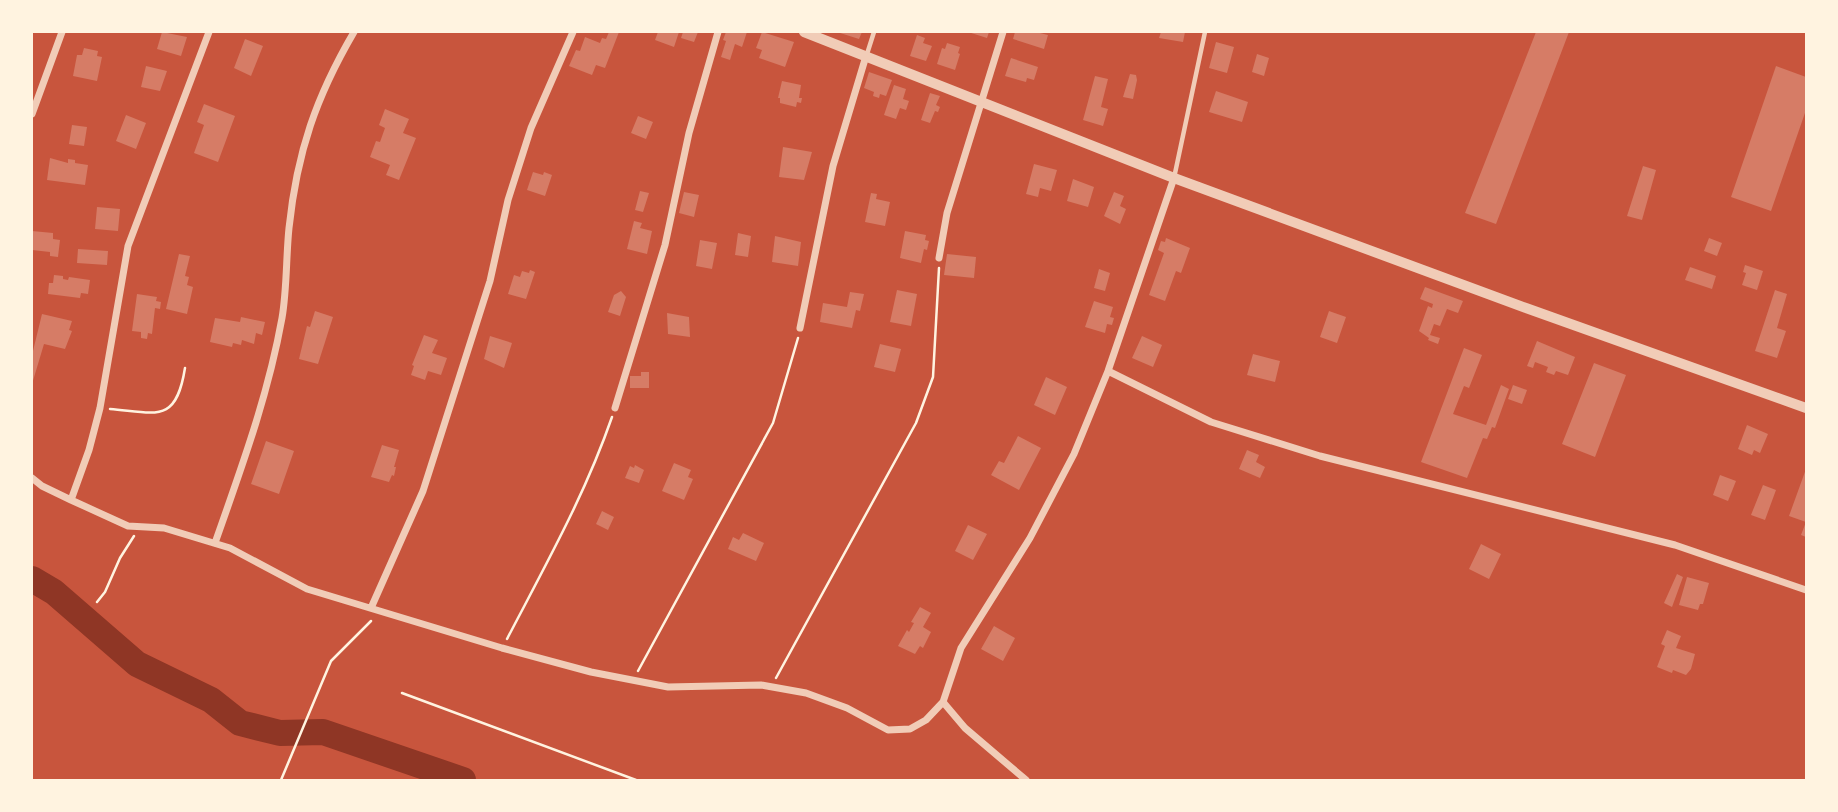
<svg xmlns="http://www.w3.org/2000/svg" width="1838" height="812" font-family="'Fira Sans Condensed',sans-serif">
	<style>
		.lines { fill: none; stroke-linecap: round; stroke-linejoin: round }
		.river { stroke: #8f3625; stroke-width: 26 }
		.building { fill: #d67c66 }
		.path { stroke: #fff3e0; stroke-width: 2.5 }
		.service { stroke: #f1ccb7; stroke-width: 4.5 }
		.minor { stroke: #f1ccb7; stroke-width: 7 }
		.tertiary { stroke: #f1ccb7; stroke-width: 10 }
	</style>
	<rect width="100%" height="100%" fill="#c8553d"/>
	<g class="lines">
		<path class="river" d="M32 579 54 592 137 664 211 700 240 723 280 733 323 732 463 780"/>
	</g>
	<path class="building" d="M162 32 187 37 181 56 157 49Z
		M609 32H619L605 68 596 65 592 75 569 66 576 50 580 51 585 37 600 43 602 38 606 39Z
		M658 32H679L674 47 655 40Z
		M683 32H698L694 42 681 38Z
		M726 32H747L742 47 735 44 730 60 721 57 726 41 723 40Z
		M762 32 794 42 785 67 759 58 762 50 756 48Z
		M837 32H862L859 39Z
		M968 32H989L987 38Z
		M1015 32H1036L1048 35 1044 49 1013 39Z
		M1161 32H1185L1183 42 1159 38Z
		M1536 32H1569L1496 224 1465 213Z
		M917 35 925 38 923 43 932 46 926 61 910 56Z
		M245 39 263 46 251 76 234 68Z
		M1216 42 1234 47 1227 73 1209 68Z
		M947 43 960 47 958 53 960 54 955 70 937 64 942 48 945 49Z
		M84 48 98 51 97 56 102 57 97 81 73 76 77 55H82Z
		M1257 54 1269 58 1264 76 1252 72Z
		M1011 58 1038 67 1034 80 1027 78 1026 82 1005 76Z
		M146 66 167 71 160 91 141 87Z
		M1776 66 1806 77V110L1771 211 1731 197Z
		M869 72 892 80 886 96 880 94 879 98 873 96 874 92 864 88Z
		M1130 74 1136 75 1137 80 1133 99 1123 97Z
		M1095 76 1108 79 1101 107 1108 109 1103 126 1083 120Z
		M782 81 801 85 799 98H802L801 103 797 102 796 107 780 103V98H778Z
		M894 85 906 89 903 99 909 101 906 110 900 108 896 119 884 115Z
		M1216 91 1248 102 1242 122 1209 112Z
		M930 93 940 96 936 105 940 107 938 112 935 111 930 123 921 120Z
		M204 104 235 116 218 162 194 153 204 125 197 122Z
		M385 109 409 119 403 133 416 138 399 180 386 175 390 165 370 157 376 141 380 142 385 128 379 125Z
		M126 115 146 123 136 149 116 141Z
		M638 116 653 122 646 139 631 133Z
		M72 125 87 127 84 146 69 144Z
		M783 147 812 152 804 180 779 177Z
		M50 158 68 163V159L75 160V163L88 165 85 185 47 180Z
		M1034 164 1057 170 1051 191 1040 188 1038 197 1026 194Z
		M1643 166 1656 170 1642 220 1627 216Z
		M533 172 543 175 544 172 552 175 545 196 527 190Z
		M1073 179 1094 187 1088 207 1067 201Z
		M640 191 649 193 643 212 635 210Z
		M684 192 699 195 694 217 679 213Z
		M1114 192 1124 196 1120 206 1126 209 1120 224 1104 216Z
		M871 193 877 194 876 199 890 202 885 226 865 222Z
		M97 207 120 209 118 231 95 229Z
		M634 221 642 223 640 228 652 231 647 254 627 249Z
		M32 231 53 233V239L60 240 58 257 50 256V252L32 250Z
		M905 231 926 235 925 240 929 241 927 250 924 249 921 263 900 258Z
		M738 233 751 236 748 257 735 255Z
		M775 236 801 242 798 266 772 262Z
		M1166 238 1190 248 1181 273 1176 271 1165 301 1149 295 1164 253 1158 250 1161 241 1165 242Z
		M1709 238 1722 243 1717 256 1704 251Z
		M700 240 717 243 712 269 696 266Z
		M78 249 108 251 107 265 77 263Z
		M179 254 190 256 185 276 189 277 187 285 193 287 187 314 166 309Z
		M947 254 976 257 974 278 944 275Z
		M1745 265 1763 271 1757 290 1742 285 1746 273 1743 272Z
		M1690 267 1716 276 1712 289 1685 280Z
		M1099 269 1110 273 1105 291 1094 288Z
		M530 270 535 272 526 299 508 294 514 275 520 277 522 271 529 273Z
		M54 275 63 276V279L68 280 69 277 90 280 88 294 81 293 80 298 48 294 49 283H53Z
		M1425 287 1463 301 1458 313 1447 309 1440 326 1434 324 1430 335 1440 338 1438 344 1428 340 1429 338 1419 331 1428 306 1432 308 1433 304 1420 299Z
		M897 290 917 294 911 326 890 322Z
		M1775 290 1787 294 1777 328 1786 331 1777 358 1755 351Z
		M621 291 626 297 620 316 608 312 614 295Z
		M850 292 864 294 860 311 856 310 852 328 820 322 823 303 847 307Z
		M137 294 157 297 156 301 161 302 160 309 155 308 152 334 148 333 147 339 141 338V332L132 331Z
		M1094 301 1113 307 1110 317 1114 318 1112 325 1107 324 1105 333 1085 327Z
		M315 311 333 317 318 364 299 359 307 326 310 327Z
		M1329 311 1346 317 1337 343 1320 337Z
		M667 313 689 317 690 337 668 334Z
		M42 314 72 321 69 330 72 331 65 349 44 344 32 384V355Z
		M241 317 265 322 262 335 256 333 254 344 242 340 241 345 233 343 232 347 210 342 215 318 240 322Z
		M424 335 438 340 432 353 447 358 441 375 428 371 425 380 411 375 414 366 412 365Z
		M490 336 512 343 504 368 484 359Z
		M1142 336 1162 345 1153 367 1132 358Z
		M1537 341 1575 357 1568 375 1556 371 1554 375 1546 372 1548 367 1535 362 1533 368 1527 366Z
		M880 344 901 349 895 372 874 367Z
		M1464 348 1482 355 1469 388 1464 386 1453 414 1486 425 1501 385 1509 389 1495 428 1492 427 1487 439 1483 438 1467 478 1421 462Z
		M1253 354 1280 361 1275 382 1247 375Z
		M1594 363 1626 375 1595 457 1562 444Z
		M641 372H649V388H630V376H641Z
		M1046 377 1067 387 1055 415 1034 405Z
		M1513 385 1527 390 1522 404 1508 399Z
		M1747 425 1768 434 1760 453 1754 450 1752 455 1738 449Z
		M1018 436 1041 448 1019 490 991 475 999 461 1004 463Z
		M266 441 294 451 279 494 251 484Z
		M382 445 399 450 394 467H396L394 476 392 475 389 482 371 477Z
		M1247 450 1259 455 1256 462 1265 467 1260 478 1239 469Z
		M674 463 691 470 688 477 693 479 684 500 662 491Z
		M635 465 644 470 639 483 625 478 630 466 634 468Z
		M1806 469V537L1801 535 1806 522 1789 516Z
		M1720 475 1736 481 1728 501 1713 495Z
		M1763 485 1776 490 1765 520 1751 515Z
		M602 511 614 517 608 530 596 524Z
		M968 525 987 534 973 560 955 551Z
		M743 533 764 543 756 561 728 549 733 537 739 540Z
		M1481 544 1501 554 1489 579 1469 569Z
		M1677 574 1683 577 1672 607 1664 603Z
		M1687 577 1709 583 1703 604H1700L1698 610 1679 605Z
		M920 607 931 613 923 627 931 632 923 648 920 646 915 654 898 646 907 630 909 632 914 623 911 622Z
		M994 626 1015 638 1003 661 981 649Z
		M1667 630 1681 636 1676 648 1695 654 1691 669 1686 675 1673 670 1672 673 1657 667 1665 646 1661 644Z"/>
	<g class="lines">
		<path class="path" d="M110 409C157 413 176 424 185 368
			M97 602 105 592 120 558 134 536
			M507 639C545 566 585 495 612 417
			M638 671 773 423 798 338
			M776 678 916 423 933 377 939 268
			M402 693 636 780
			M281 780 331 661 371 621"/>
		<path class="service" d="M867 54 874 32
			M1174 178 1205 32"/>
		<path class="minor" d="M32 114 62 32
			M939 258 947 213 1003 32
			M800 328 833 166 866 56
			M1108 371 1211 422 1320 456 1675 545 1806 590
			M615 408 665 245 689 133 718 32
			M32 478 42 486 71 500 128 526 164 528 230 548 307 589 502 648 591 672 668 687 761 685 806 693 847 708 888 730 910 729 926 720 943 702 961 648 1030 538 1074 454 1108 371 1174 178
			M71 500 89 450 100 408 128 246 209 32
			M215 543C241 469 268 396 282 318 287 289 286 257 289 228 297 152 316 97 354 32
			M371 608 423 491 490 281 508 200 531 128 573 32
			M943 702 965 728 1026 780"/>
		<path class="tertiary" d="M804 32 1174 178 1526 308 1806 408"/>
	</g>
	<rect width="1838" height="812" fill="none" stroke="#fff3e0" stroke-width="66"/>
</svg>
